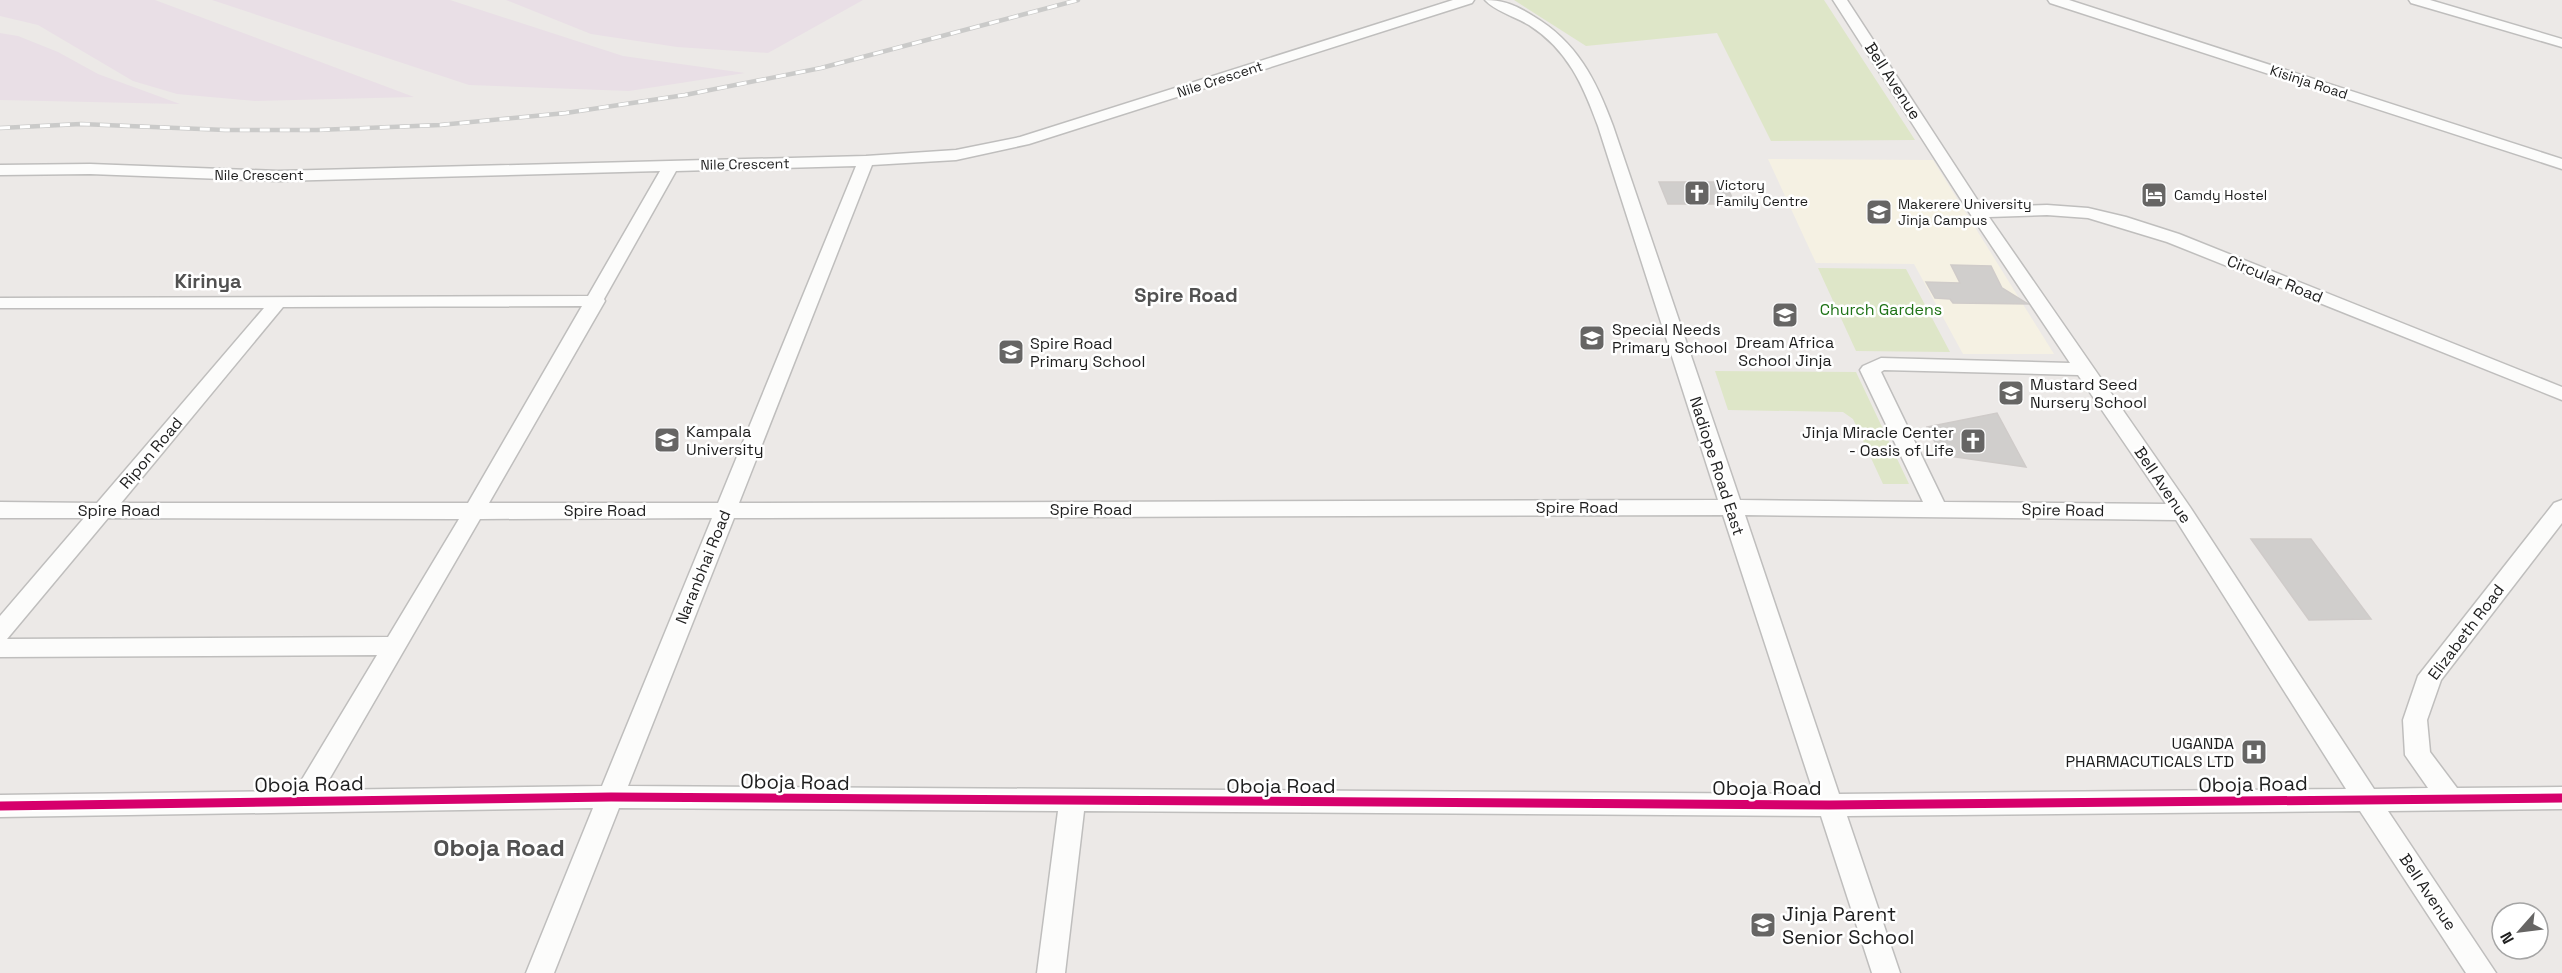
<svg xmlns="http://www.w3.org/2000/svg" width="2562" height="973" font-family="'Space Grotesk',sans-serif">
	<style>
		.industrial { fill: #e9dfe6 }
		.education { fill: #f5f1e3 }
		.grass { fill: #dee6c8 }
		.building { fill: #d0cecc; stroke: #cfcbc9; stroke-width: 1.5 }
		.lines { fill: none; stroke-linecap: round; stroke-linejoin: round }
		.minor-casing { stroke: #bfbebd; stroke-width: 3 }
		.minor { fill: #fcfcfb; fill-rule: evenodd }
		.rail-casing { stroke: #cacac9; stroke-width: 4.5 }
		.rail { stroke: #fff; stroke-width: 3; stroke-dasharray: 10; stroke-linecap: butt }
		.cycleway-casing { stroke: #fff; stroke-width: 13 }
		.cycleway { stroke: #d6006c; stroke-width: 9 }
		.labels { text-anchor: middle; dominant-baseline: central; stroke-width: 5; stroke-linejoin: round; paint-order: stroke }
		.far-street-label { font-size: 14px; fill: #1e1e1e; stroke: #fff }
		.far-poi-label { font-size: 14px; fill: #1e1e1e; stroke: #fff; text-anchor: start }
		.street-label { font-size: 16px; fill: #1e1e1e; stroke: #fff }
		.park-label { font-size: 16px; fill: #1e7216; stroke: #fff }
		.poi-label { font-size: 16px; fill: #1e1e1e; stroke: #fff; text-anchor: start }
		.quarter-label { font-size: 20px; font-weight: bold; fill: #515151; stroke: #fff }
		.near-street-label { font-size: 20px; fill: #1e1e1e; stroke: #fff }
		.near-poi-label { font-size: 20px; fill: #1e1e1e; stroke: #fff; text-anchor: start }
		.near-quarter-label { font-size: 24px; font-weight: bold; fill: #515151; stroke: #fff }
	</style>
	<rect width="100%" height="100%" fill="#ece9e7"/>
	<path class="industrial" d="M0 0H155L414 97 255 101 177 94 133 81 38 25 0 16Z
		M212 0H450L623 56 745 73 629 91 469 85Z
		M506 0H863L768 53 677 47 591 34Z
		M0 33 18 36 58 52 98 74 180 104 0 100Z"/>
	<path class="education" d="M1768 159 1933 160 2054 354H1963L1914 264 1816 263Z"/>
	<path class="grass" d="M1514 0H1824L1915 140 1771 141 1717 33 1586 46Z
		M1818 268 1906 269 1950 352 1856 351Z
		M1715 371 1856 372 1909 484H1883L1853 419 1843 412 1728 410Z"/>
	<path class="building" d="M1659 182H1725L1735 204H1668Z
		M1951 265 1991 266 2002 288 2028 304 1953 303 1950 299 1935 298 1926 282 1960 283Z
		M1997 413 2026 467 1942 455 1927 427Z
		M2251 539H2311L2371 619 2309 620Z"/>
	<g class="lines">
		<g class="minor-casing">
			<path id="minor" d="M1453 0H1474L1472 3 1029 144 956 160 872 165 739 503 1718 500 1598 126C1583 85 1568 50 1529 25 1516 17 1495 11 1485 0 1504 0 1517 6 1533 16 1577 42 1596 80 1613 126L1740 500 1923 502 1860 370 1863 366 1881 358 2070 363 1969 212 1833 0H1847L1982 207 2047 205 2088 208 2126 217 2179 234 2562 387V400L2167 242 2088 218 2047 215 1989 217 2190 507 2374 789 2428 788 2405 755 2403 720 2418 676 2554 503 2562 500V523L2441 680 2427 720 2430 752 2457 788 2562 787V809L2388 811 2496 973H2466L2360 811 1847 816 1900 973H1872L1821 816 1084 811 1065 973H1037L1058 811 619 808 554 973H526L593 808 0 817V795L295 791 377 655 0 657V616L84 518H0V502L97 503 264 308H0V298L588 296 660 171 278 181 90 174 0 175V165L90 164 278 171 866 156 956 150 1020 137ZM856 166 718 503H489L605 301 604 299 676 171ZM582 306 468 503H121L283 307ZM1884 370 2078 375 2166 504 1944 502 1881 372ZM1723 515 1814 794 628 786 734 518ZM1745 515 2176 520 2346 789 1839 794ZM108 518 459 519 388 637 7 639ZM712 518 602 786 323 790 480 519Z
				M2048 0H2069L2562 159V169L2050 3Z
				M2409 0H2430L2562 39V47L2411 3Z"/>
		</g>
		<use href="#minor" class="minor"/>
		<g class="rail-casing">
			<path id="rail" d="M0 128 81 124 225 130H317L440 125 566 113 685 95 821 68 1078 0"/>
		</g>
		<use href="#rail" class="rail"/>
		<g class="cycleway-casing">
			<path id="cycleway" d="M0 806 611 797 1829 805 2562 798"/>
		</g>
		<use href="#cycleway" class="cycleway"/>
	</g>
	<defs>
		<g id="church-square" transform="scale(1.35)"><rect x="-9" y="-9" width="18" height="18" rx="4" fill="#666564" stroke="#fff"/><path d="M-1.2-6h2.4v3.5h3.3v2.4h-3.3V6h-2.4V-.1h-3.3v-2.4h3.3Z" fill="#fff"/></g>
		<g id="hotel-square" transform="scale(1.35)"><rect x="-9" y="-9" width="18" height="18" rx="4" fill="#666564" stroke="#fff"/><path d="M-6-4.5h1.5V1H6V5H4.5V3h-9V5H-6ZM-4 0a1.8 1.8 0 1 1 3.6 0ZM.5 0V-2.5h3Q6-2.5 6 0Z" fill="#fff"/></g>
		<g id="university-square" transform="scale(1.35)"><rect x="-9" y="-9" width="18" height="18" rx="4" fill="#666564" stroke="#fff"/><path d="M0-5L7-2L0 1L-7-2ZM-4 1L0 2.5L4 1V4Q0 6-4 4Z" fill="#fff"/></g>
		<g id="school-square" transform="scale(1.35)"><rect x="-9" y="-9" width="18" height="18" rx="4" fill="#666564" stroke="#fff"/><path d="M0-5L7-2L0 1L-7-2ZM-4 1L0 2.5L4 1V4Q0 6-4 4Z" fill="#fff"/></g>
		<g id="hospital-square" transform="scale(1.35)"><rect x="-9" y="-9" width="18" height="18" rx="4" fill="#666564" stroke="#fff"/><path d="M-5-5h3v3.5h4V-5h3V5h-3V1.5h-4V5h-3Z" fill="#fff"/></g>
	</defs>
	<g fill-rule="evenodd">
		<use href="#church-square" x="1697" y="193"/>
		<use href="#hotel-square" x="2154" y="195"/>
		<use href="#university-square" x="1879" y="212"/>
		<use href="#school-square" x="1785" y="315"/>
		<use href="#school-square" x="1592" y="338"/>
		<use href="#school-square" x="1011" y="352"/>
		<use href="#school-square" x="2011" y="393"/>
		<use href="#school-square" x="667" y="440"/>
		<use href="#church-square" x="1973" y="441"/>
		<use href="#hospital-square" x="2254" y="752"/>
		<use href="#school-square" x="1763" y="925"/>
	</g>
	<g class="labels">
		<g class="far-street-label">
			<text transform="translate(1220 79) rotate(-18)">Nile Crescent</text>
			<text transform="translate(2309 82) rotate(18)">Kisinja Road</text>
			<text transform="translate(745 164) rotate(-1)">Nile Crescent</text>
			<text x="259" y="175">Nile Crescent</text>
		</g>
		<g class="far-poi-label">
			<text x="1716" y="185">Victory<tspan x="1716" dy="16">Family Centre</tspan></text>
			<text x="2174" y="195">Camdy Hostel</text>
			<text x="1898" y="204">Makerere University<tspan x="1898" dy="16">Jinja Campus</tspan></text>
		</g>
		<g class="street-label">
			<text transform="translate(1893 81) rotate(57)">Bell Avenue</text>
			<text transform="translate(2275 279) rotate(22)">Circular Road</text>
			<text transform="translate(151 453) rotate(-50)">Ripon Road</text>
			<text transform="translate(1717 466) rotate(72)">Nadiope Road East</text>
			<text transform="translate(2163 485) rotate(56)">Bell Avenue</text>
			<text x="1577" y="507">Spire Road</text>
			<text x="1091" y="509">Spire Road</text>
			<text x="119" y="510">Spire Road</text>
			<text x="605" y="510">Spire Road</text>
			<text transform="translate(2063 510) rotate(1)">Spire Road</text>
			<text transform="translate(703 567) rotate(-68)">Naranbhai Road</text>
			<text transform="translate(2466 632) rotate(-53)">Elizabeth Road</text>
			<text transform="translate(2428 892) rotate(56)">Bell Avenue</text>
		</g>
		<g class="park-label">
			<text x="1881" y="309">Church Gardens</text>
		</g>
		<g class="poi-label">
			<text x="1612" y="329">Special Needs<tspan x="1612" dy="18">Primary School</tspan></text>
			<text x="1785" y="342" text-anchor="middle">Dream Africa<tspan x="1785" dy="18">School Jinja</tspan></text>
			<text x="1030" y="343">Spire Road<tspan x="1030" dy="18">Primary School</tspan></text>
			<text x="2030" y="384">Mustard Seed<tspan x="2030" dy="18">Nursery School</tspan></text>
			<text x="686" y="431">Kampala<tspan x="686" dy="18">University</tspan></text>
			<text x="1954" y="432" text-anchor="end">Jinja Miracle Center<tspan x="1954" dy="18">- Oasis of Life</tspan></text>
			<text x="2234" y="743" text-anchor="end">UGANDA<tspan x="2234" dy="18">PHARMACUTICALS LTD</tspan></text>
		</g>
		<g class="quarter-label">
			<text x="208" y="281">Kirinya</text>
			<text x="1186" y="295">Spire Road</text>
		</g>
		<g class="near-street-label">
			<text transform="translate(795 782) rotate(1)">Oboja Road</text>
			<text transform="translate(309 784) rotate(-1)">Oboja Road</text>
			<text transform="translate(2253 784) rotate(-1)">Oboja Road</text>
			<text x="1281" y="786">Oboja Road</text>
			<text x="1767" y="788">Oboja Road</text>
		</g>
		<g class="near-poi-label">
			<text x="1782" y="914">Jinja Parent<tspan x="1782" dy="23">Senior School</tspan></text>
		</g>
		<g class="near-quarter-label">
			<text x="499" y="847">Oboja Road</text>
		</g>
	</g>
	<g transform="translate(2520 931) rotate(242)"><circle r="28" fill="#ffffff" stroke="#a5a5a5" stroke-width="1.5"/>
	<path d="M0-4.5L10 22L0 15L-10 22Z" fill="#666564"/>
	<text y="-9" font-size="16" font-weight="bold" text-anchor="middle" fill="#1e1e1e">N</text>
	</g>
</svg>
